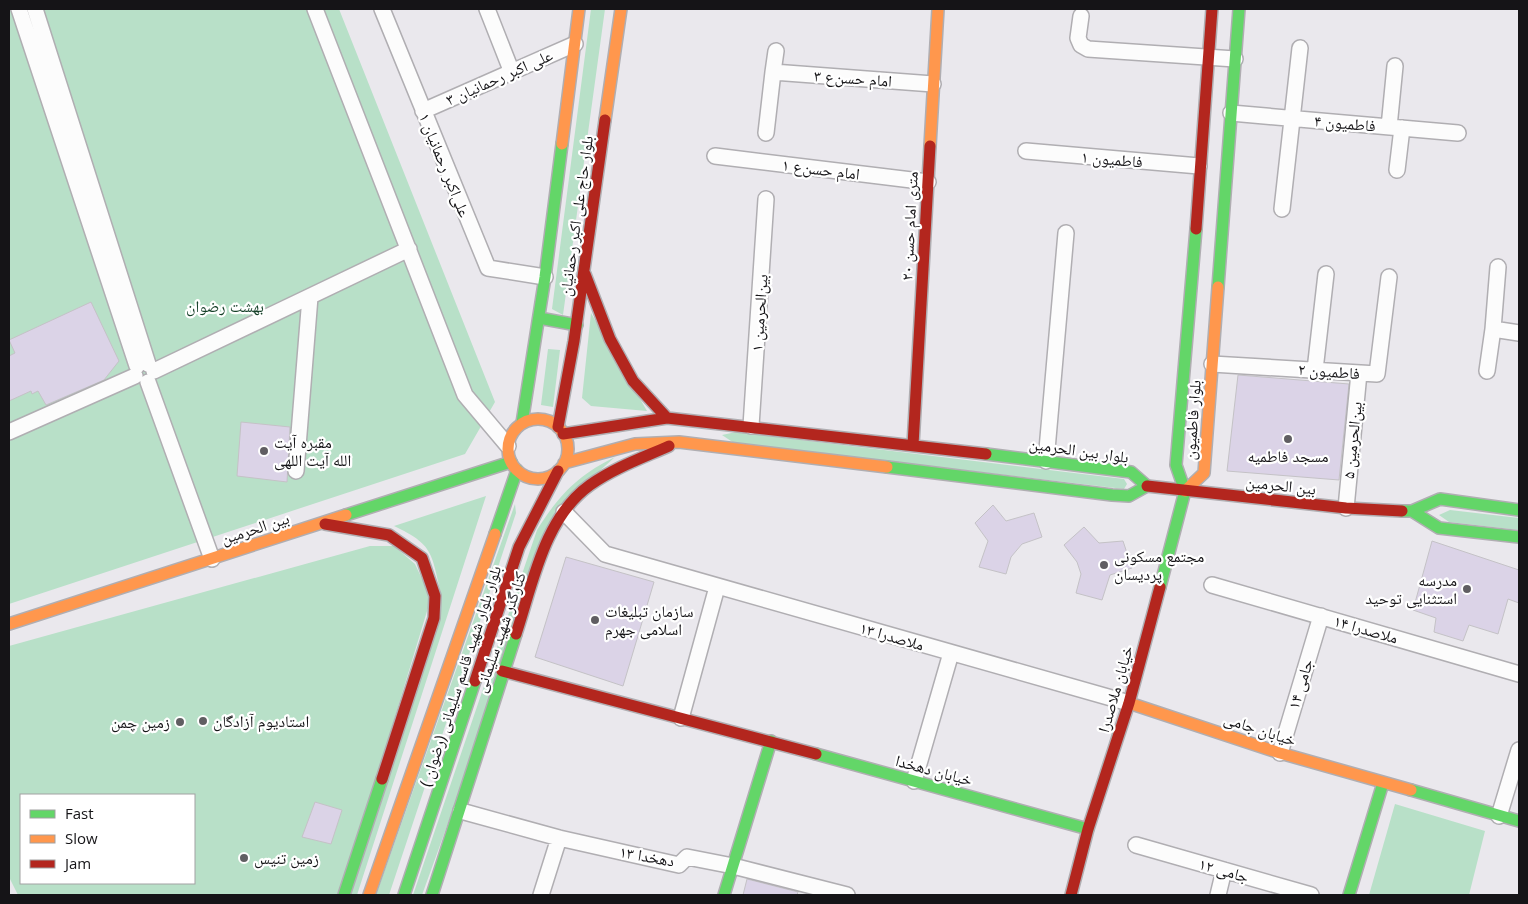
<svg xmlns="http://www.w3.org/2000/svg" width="1528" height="904" font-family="'Open Sans','Noto Naskh Arabic',sans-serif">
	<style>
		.green { fill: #b8e0c8; fill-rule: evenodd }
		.building { fill: #dbd3e7; stroke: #c4c2c6 }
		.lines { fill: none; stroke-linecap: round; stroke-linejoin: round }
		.street-casing { stroke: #b0aeb2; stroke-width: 18 }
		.fast-casing { stroke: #b0aeb2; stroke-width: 14 }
		.slow-casing { stroke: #b0aeb2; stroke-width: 14 }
		.jam-casing { stroke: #b0aeb2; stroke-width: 14 }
		.street { stroke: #fcfcfc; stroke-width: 15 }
		.fast { stroke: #63d668; stroke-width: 11 }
		.slow { stroke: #ff974d; stroke-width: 11 }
		.jam { stroke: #b3261e; stroke-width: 11 }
		.poi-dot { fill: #605e62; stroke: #fff; stroke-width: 2 }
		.labels { text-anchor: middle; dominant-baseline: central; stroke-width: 4.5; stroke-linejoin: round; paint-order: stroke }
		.street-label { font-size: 16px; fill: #151417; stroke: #fff }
		.park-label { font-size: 16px; fill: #143f27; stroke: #fff }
		.poi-label { font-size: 16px; fill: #151417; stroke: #fff; text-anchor: start }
	</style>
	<rect width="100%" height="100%" fill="#eae8ed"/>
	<path class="green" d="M9 9H339L495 402 465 454 9 604Z
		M591 9H605L563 315 552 309Z
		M591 313 647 411 591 406 582 398Z
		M548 349 560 350 553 407 541 405Z
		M736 432 1124 479 1127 484 1124 489 734 443 722 435Z
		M615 457 564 503 422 895H413L537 530C559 495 578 475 615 457Z
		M486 496 357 895H349L441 593C431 553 434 545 394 526Z
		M515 504 516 513 389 895H376Z
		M1450 510 1519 518V530L1449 522 1439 515Z
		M370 546H394L415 564 431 598 341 895H18L9 877V646ZM21 795H194V883H21Z
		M1395 804 1485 831 1469 895H1369Z"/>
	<path class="building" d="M91 302 119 361 104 380 46 405 38 391 32 394 31 391 9 401V356L15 353 9 340Z
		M1238 375 1349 384 1339 480 1227 471Z
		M241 422 290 427 287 482 237 476Z
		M993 505 1006 521 1034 513 1042 537 1022 544 1011 557 1006 574 979 567 988 541 975 523Z
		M1084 527 1099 543 1123 541 1132 568 1110 575 1102 600 1076 593 1081 574 1077 562 1064 545Z
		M1432 541 1519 570V603L1508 599 1498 634 1469 625 1463 641 1434 632 1436 618 1413 610Z
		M566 557 654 582 623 686 535 657Z
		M315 802 342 810 331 844 302 837Z
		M747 879 798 892 797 895H743Z"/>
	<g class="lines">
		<g class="street-casing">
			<path id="street" d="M19 9 137 366
				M35 9 148 364
				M315 9 465 395 508 446
				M382 9 488 268 545 277
				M487 9 511 70
				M1081 16 1078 38 1081 45 1088 49 1235 59
				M773 72 776 51
				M423 111 575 44
				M1231 113 1458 133
				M1389 127 1395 66
				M766 133 773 72 933 84
				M1026 151 1199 166
				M715 156 928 182
				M1397 170 1402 128
				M1282 209 1300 48
				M1493 329 1519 333
				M1212 364 1377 374 1389 277
				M1315 370 1326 274
				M154 371 409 249
				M1487 371 1493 329 1498 267
				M148 382 212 559
				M751 426 766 199
				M9 432 135 376
				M1046 461 1066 233
				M296 471 310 297
				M1346 508 1359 373
				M564 512 605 554 1129 703
				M1212 585 1519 674
				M681 718 717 587
				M1280 753 1321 616
				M914 781 951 653
				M461 811 559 838 679 865 687 857 733 866 847 895
				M1499 816 1519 750
				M1136 845 1311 895
				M541 895 559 838
				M1218 895 1224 870"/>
		</g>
		<g class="fast-casing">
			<path id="fast" d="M1218 287 1239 9
				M539 318 577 325
				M522 423 545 277 562 144
				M986 454 1131 472 1147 486
				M887 467 1112 495 1129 496 1147 486
				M1185 491 1176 465 1196 229
				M1402 511H1412L1440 499 1519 510
				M1412 511 1439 528 1519 537
				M346 515 511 462
				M495 534 517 470
				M1160 587 1185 491
				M816 754 1088 829
				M1411 790 1519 821
				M344 895 382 779
				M404 895 475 681
				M432 895 516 634
				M724 895 771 741
				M1349 895 1383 783"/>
		</g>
		<g class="slow-casing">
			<path id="slow" d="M605 120 621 9
				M562 144 579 9
				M930 146 938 9
				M508 449a30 30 0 1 1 60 0a30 30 0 1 1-60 0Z
				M564 463 635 444 679 442 887 467
				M1185 491 1204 473 1218 287
				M9 624 346 515
				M1129 703 1280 753 1411 790
				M369 895 495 534"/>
		</g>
		<g class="jam-casing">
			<path id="jam" d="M1196 229 1212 9
				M585 274 610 339 633 381 667 418
				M558 427 574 341 605 120
				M563 434 667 418 986 454
				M913 445 930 146
				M1147 486 1346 508 1402 511
				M325 524 389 535 422 558 435 596 434 618 382 779
				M516 634C533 583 544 518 590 485 614 468 642 458 669 446
				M502 671 816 754
				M475 681 519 547 558 471
				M1071 895 1088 829 1129 703 1160 587"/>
		</g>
		<use href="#street" class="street"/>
		<use href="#fast" class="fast"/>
		<use href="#slow" class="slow"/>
		<use href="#jam" class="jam"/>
	</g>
	<g class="poi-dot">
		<circle cx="1288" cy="439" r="5"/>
		<circle cx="264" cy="451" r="5"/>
		<circle cx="1104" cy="565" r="5"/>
		<circle cx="1467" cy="589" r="5"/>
		<circle cx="595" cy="620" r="5"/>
		<circle cx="203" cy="721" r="5"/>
		<circle cx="180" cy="722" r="5"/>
		<circle cx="244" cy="858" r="5"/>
	</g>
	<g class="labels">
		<g class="street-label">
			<text transform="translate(499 77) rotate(-24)">علی اکبر رحمانیان ۳</text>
			<text transform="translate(853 78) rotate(4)">امام حسن‌ع ۳</text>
			<text transform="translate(1345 123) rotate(5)">فاطمیون ۴</text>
			<text transform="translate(1112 159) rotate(5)">فاطمیون ۱</text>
			<text transform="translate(445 165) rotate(68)">علی‌اکبر رحمانیان ۱</text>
			<text transform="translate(821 169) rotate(7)">امام حسن‌ع ۱</text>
			<text transform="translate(576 216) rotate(-82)">بلوار حاج علی اکبر رحمانیان</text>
			<text transform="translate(909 226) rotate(-87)">۲۰ متری امام حسن</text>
			<text transform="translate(759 313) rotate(-86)">بین‌الحرمین ۱</text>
			<text transform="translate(1329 371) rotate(4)">فاطمیون ۲</text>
			<text transform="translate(1192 420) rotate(-86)">بلوار فاطمیون</text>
			<text transform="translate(1352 440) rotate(-84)">بین‌الحرمین ۵</text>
			<text transform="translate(1079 450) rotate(8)">بلوار بین الحرمین</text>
			<text transform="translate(1281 485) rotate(6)">بین الحرمین</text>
			<text transform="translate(255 528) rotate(-18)">بین الحرمین</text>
			<text transform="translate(1366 629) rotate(16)">ملاصدرا ۱۴</text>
			<text transform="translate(500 632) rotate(-71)">کنارگذر شهید سلیمانی</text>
			<text transform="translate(892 636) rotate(16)">ملاصدرا ۱۳</text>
			<text transform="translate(460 676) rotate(-72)">بلوار بلوار شهید قاسم سلیمانی (رضوان )</text>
			<text transform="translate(1300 684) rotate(-73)">جامی ۱۴</text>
			<text transform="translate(1115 689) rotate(-74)">خیابان ملاصدرا</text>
			<text transform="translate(1260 729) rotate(18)">خیابان جامی</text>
			<text transform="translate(934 770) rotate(15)">خیابان دهخدا</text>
			<text transform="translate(647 856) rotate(10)">دهخدا ۱۳</text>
			<text transform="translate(1224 870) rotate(16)">جامی ۱۲</text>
		</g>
		<g class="park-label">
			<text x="225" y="306">بهشت رضوان</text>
		</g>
		<g class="poi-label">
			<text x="274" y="442">مقبره آیت<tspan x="274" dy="18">الله آیت اللهی</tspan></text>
			<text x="1288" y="456" text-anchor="middle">مسجد فاطمیه</text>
			<text x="1114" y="556">مجتمع مسکونی<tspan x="1114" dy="18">پردیسان</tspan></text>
			<text x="1457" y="580" text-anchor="end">مدرسه<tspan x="1457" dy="18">استثنایی توحید</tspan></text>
			<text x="605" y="611">سازمان تبلیغات<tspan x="605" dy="18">اسلامی جهرم</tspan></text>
			<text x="213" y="721">استادیوم آزادگان</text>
			<text x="170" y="722" text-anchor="end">زمین چمن</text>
			<text x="254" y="858">زمین تنیس</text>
		</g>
	</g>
	<rect width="1528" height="904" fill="none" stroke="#151417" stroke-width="20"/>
	<rect x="20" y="794" width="175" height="90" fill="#ffffff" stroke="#a1a1a2"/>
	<rect x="30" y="810" width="25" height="8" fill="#63d668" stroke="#a1a1a2"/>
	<text x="65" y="819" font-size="15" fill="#151417">Fast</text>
	<rect x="30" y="835" width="25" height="8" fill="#ff974d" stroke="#a1a1a2"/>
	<text x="65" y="844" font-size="15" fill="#151417">Slow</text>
	<rect x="30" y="860" width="25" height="8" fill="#b3261e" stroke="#a1a1a2"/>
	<text x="65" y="869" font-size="15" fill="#151417">Jam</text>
</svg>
